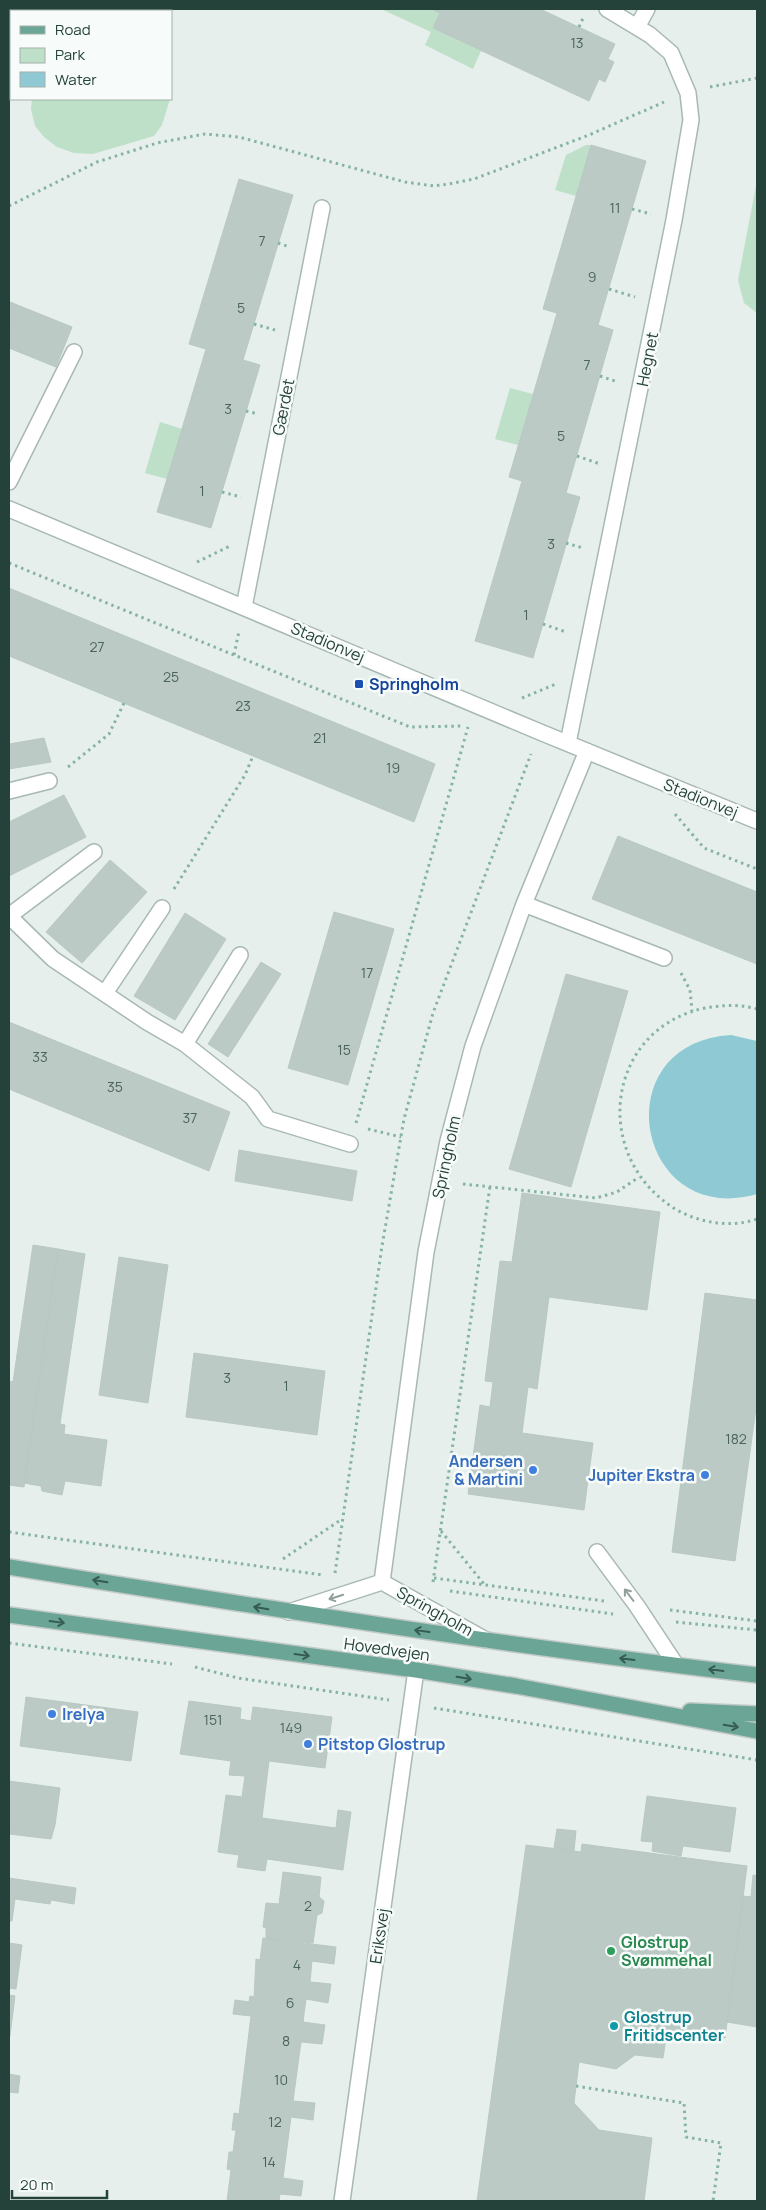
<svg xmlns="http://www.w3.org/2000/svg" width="766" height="2210" font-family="Manrope,sans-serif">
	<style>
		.green { fill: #bfe0c8 }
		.water { fill: #8ec9d4 }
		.building { fill: #bbcac4; stroke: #b8c9c2 }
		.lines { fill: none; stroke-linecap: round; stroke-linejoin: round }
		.minor-casing { stroke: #a8b8b2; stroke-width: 18 }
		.major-casing { stroke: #c2cac8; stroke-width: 18 }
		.path { stroke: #86b3a5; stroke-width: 3; stroke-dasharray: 2.5 4; stroke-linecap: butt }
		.minor { stroke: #fff; stroke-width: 15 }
		.major { stroke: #6aa596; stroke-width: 15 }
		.oneway { stroke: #365b51 }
		.oneway2 { stroke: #92a09c }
		.transit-dot { fill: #1a4fb4; stroke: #f7fbf9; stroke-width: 2 }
		.shop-dot { fill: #3f7fe0; stroke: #f7fbf9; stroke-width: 2 }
		.leisure-dot { fill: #2e9e5b; stroke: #f7fbf9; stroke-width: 2 }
		.culture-dot { fill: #0f9aa8; stroke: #f7fbf9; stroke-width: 2 }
		.labels { text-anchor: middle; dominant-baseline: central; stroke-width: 5; stroke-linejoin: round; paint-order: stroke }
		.number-label { font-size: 14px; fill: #4a645c }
		.street-label { font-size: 16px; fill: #24423a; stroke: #f7fbf9 }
		.transit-label { font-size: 16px; font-weight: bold; fill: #164399; stroke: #f7fbf9; text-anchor: start }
		.shop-label { font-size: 16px; font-weight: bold; fill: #366cbe; stroke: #f7fbf9; text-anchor: end }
		.leisure-label { font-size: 16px; font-weight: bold; fill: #27864d; stroke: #f7fbf9; text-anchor: start }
		.culture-label { font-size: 16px; font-weight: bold; fill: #0d838f; stroke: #f7fbf9; text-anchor: start }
	</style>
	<rect width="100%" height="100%" fill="#e6efeb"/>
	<path class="green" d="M381 9H431L440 13 433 28 481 51 473 69 425 45 431 32Z
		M32 99H170L162 125 154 136 93 154 74 153 57 147 44 137 35 126 31 109Z
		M586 145H591L576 196 555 190 566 155Z
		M757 180V313L744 303 738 280Z
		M510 388 533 394 518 445 495 439Z
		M160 422 182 429 167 479 145 473Z"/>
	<path class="water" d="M731 1035 757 1041V1194C636 1229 602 1043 731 1035Z"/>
	<path class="building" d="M431 9H540L615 44 608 59 614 62 605 82 599 79 589 101 433 28 440 13Z
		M591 145 646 161 598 325 613 330 566 493 580 497 533 658 475 641 522 481 509 477 557 313 543 309Z
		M239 179 293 195 243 360 260 365 211 528 157 512 206 349 189 344Z
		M10 302 72 327 56 367 9 348Z
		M9 588 435 764 414 822 9 656Z
		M44 738 51 762 9 769V744Z
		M64 795 86 837 9 876V822Z
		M618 836 757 892V964L592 899Z
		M110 860 147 892 82 963 46 932Z
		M334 912 394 929 348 1085 288 1068Z
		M185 913 226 939 175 1020 134 996Z
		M261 962 281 974 228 1057 208 1044Z
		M566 974 628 991 571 1187 509 1169Z
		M9 1022 230 1112 209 1171 9 1089Z
		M239 1150 357 1171 352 1201 235 1181Z
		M522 1193 660 1212 647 1310 549 1297 537 1389 528 1387 522 1433 593 1443 584 1510 468 1494 480 1405 490 1407 493 1382 485 1381 500 1261 512 1262Z
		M33 1245 58 1249 24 1487 9 1485V1381L13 1382Z
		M58 1249 85 1254 60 1424 65 1425 64 1434 107 1440 101 1486 65 1481 62 1495 42 1491 41 1486 24 1483Z
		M119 1257 168 1265 148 1403 99 1395Z
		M705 1293 757 1300V1401L735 1561 672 1552Z
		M194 1353 325 1371 317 1435 186 1417Z
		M26 1697 138 1712 131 1761 20 1746Z
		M189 1701 241 1708 240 1719 251 1721 253 1707 332 1717 325 1768 269 1761 262 1818 336 1828 338 1810 351 1812 343 1870 267 1859 265 1871 237 1867 239 1855 218 1852 226 1795 242 1797 245 1776 229 1775 231 1761 180 1754Z
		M9 1781 60 1788 55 1825 51 1839 9 1834 11 1819H9Z
		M647 1796 736 1808 730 1852 683 1846 681 1856 652 1851 653 1842 641 1841Z
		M557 1829 576 1831 574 1851 554 1848Z
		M582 1844 747 1866 725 2038 667 2031 663 2058 635 2055 616 2069 579 2062 574 2103 599 2130 652 2138 644 2201H477L526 1845 581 1852Z
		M283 1872 321 1877 319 1897 324 1901 322 1913 317 1915 313 1943 266 1938V1928L263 1927 266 1903 279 1904Z
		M753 1875 757 1876V2027L727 2022 743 1896 751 1897Z
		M9 1878 76 1888 74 1904 51 1900 50 1904 15 1899 12 1921H9Z
		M263 1938 336 1947 334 1964 312 1961 310 1982 331 1984 328 2003 306 1999 303 2022 325 2025 322 2044 301 2042 293 2101 315 2103 313 2120 291 2117 283 2178 303 2181 301 2196 280 2194 279 2201H227L231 2170 227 2169 229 2152H233L236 2130H232L234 2113 239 2114 251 2016 233 2014 235 2000 249 2002 250 1996 254 1997 256 1959 260 1960Z
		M9 1943 22 1945 16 1989 9 1988Z
		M9 1995 15 1996 10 2036H9Z
		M9 2074 20 2076 18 2093 9 2092Z"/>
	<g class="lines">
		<g class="minor-casing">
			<path id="minor" d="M637 27 647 9
				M9 482 74 352
				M9 509 540 732 757 821
				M244 607 322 208
				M568 743 674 220 691 120 688 93 671 53 650 35 607 9
				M9 791 49 781
				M524 904 664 958
				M9 916 53 959 147 1022 185 1044 252 1097 268 1119 350 1144
				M9 916 94 852
				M105 993 162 908
				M185 1044 240 955
				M597 1552 637 1606 676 1665
				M382 1582 426 1252 448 1141 473 1046 524 904 587 751
				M289 1612 382 1582 486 1640
				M342 2201 416 1670"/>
		</g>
		<g class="major-casing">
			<path id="major" d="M9 1567C258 1607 507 1646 757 1675
				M9 1615 416 1670 516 1686 757 1731
				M690 1711 757 1714"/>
		</g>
		<path class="path" d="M52 9 54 11
			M579 27 584 16
			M710 87 757 78
			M9 206 97 162 157 143 205 134 239 137 405 182 434 186 449 184 474 179 589 135 664 102
			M632 209 651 214
			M278 243 290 247
			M609 289 635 297
			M254 324 275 330
			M600 376 618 382
			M246 411 258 414
			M577 456 600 464
			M222 492 241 497
			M566 543 583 548
			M197 562 232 545
			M9 563 410 727 461 726
			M543 624 566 632
			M234 655 239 631
			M522 698 556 684
			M68 767 109 734 124 703
			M675 814 704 848 757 869
			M174 889 245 775 253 756
			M681 973 690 990 692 1011
			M757 1009C740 1004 722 1005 705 1008 605 1029 590 1158 677 1210 700 1223 732 1228 757 1219
			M356 1123 468 727
			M368 1129 401 1137
			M463 1184 596 1198 617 1192 639 1177
			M441 1531 484 1584
			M9 1532 323 1575
			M283 1559 342 1519
			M335 1573 382 1246 404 1119 433 1013 531 754
			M434 1578 604 1601
			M433 1582 490 1186
			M450 1591 613 1614
			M670 1610 757 1621
			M676 1622 757 1630
			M9 1643 172 1664
			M195 1667 238 1678 389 1700
			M434 1708 757 1760
			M576 2086 684 2103 686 2137 721 2143 713 2201"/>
		<use href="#minor" class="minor"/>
		<use href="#major" class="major"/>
	</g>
	<defs><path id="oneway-shaft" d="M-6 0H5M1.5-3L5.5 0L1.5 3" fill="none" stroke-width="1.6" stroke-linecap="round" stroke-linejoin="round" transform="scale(1.25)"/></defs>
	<g class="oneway">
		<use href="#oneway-shaft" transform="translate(100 1581) rotate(-171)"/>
		<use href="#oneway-shaft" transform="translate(261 1608) rotate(-171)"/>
		<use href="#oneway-shaft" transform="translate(57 1622) rotate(8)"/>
		<use href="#oneway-shaft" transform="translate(422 1631) rotate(-172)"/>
		<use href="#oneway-shaft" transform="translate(302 1655) rotate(8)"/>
		<use href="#oneway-shaft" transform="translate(627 1659) rotate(-173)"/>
		<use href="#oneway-shaft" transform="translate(716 1670) rotate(-173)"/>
		<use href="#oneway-shaft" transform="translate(464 1678) rotate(9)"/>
		<use href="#oneway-shaft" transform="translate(731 1726) rotate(10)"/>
	</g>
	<g class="oneway2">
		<use href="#oneway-shaft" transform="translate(629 1595) rotate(-127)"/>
		<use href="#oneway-shaft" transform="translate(336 1597) rotate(162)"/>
	</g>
	<rect class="transit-dot" x="354" y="679" width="10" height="10" rx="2.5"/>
	<g class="shop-dot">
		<circle cx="533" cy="1470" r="5"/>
		<circle cx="705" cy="1475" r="5"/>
		<circle cx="52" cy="1714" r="5"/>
		<circle cx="308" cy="1744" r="5"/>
	</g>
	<circle class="leisure-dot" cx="611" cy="1951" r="5"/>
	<circle class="culture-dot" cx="614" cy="2026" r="5"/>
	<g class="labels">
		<g class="number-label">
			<text x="577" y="42">13</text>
			<text x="615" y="207">11</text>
			<text x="262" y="240">7</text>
			<text x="592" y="276">9</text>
			<text x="241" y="307">5</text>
			<text x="587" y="364">7</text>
			<text x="228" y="408">3</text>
			<text x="561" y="435">5</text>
			<text x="202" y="490">1</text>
			<text x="551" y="543">3</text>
			<text x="526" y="614">1</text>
			<text x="97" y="646">27</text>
			<text x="171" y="676">25</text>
			<text x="243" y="705">23</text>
			<text x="320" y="737">21</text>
			<text x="393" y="767">19</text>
			<text x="367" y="972">17</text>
			<text x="344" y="1049">15</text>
			<text x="40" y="1056">33</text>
			<text x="115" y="1086">35</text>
			<text x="190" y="1117">37</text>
			<text x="227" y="1377">3</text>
			<text x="286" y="1385">1</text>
			<text x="736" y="1438">182</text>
			<text x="213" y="1719">151</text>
			<text x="291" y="1727">149</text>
			<text x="308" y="1905">2</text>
			<text x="297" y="1964">4</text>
			<text x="290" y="2002">6</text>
			<text x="286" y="2040">8</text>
			<text x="281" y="2079">10</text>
			<text x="275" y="2121">12</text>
			<text x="269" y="2161">14</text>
		</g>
		<g class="street-label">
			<text transform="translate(647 359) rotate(-79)">Hegnet</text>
			<text transform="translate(283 407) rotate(-79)">Gærdet</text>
			<text transform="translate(328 642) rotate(23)">Stadionvej</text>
			<text transform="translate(701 798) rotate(22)">Stadionvej</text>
			<text transform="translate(446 1157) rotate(-78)">Springholm</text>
			<text transform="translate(435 1611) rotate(29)">Springholm</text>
			<text transform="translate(387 1649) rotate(8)">Hovedvejen</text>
			<text transform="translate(379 1936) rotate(-82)">Eriksvej</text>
		</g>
		<g class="transit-label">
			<text x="369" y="684">Springholm</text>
		</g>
		<g class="shop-label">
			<text x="523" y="1461">Andersen<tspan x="523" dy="18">&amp; Martini</tspan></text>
			<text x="695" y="1475">Jupiter Ekstra</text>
			<text x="62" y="1714" text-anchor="start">Irelya</text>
			<text x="318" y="1744" text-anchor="start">Pitstop Glostrup</text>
		</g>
		<g class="leisure-label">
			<text x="621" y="1942">Glostrup<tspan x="621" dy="18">Svømmehal</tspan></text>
		</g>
		<g class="culture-label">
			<text x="624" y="2017">Glostrup<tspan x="624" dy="18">Fritidscenter</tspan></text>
		</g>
	</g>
	<rect width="766" height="2210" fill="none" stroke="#24423a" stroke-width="20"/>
	<rect x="10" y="10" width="162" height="90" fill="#f7fbf9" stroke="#a3b1ad"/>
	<rect x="20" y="26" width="25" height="8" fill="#6aa596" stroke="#a3b1ad"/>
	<text x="55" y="35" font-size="15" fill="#24423a">Road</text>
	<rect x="20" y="48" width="25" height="15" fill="#bfe0c8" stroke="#a3b1ad"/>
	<text x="55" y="60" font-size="15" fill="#24423a">Park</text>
	<rect x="20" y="72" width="25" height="15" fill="#8ec9d4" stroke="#a3b1ad"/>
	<text x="55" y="85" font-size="15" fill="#24423a">Water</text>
	<path d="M12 2190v8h95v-8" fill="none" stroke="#24423a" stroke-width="2.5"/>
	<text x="20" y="2190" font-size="15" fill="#24423a" stroke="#f7fbf9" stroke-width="4" paint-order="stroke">20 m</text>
</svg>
